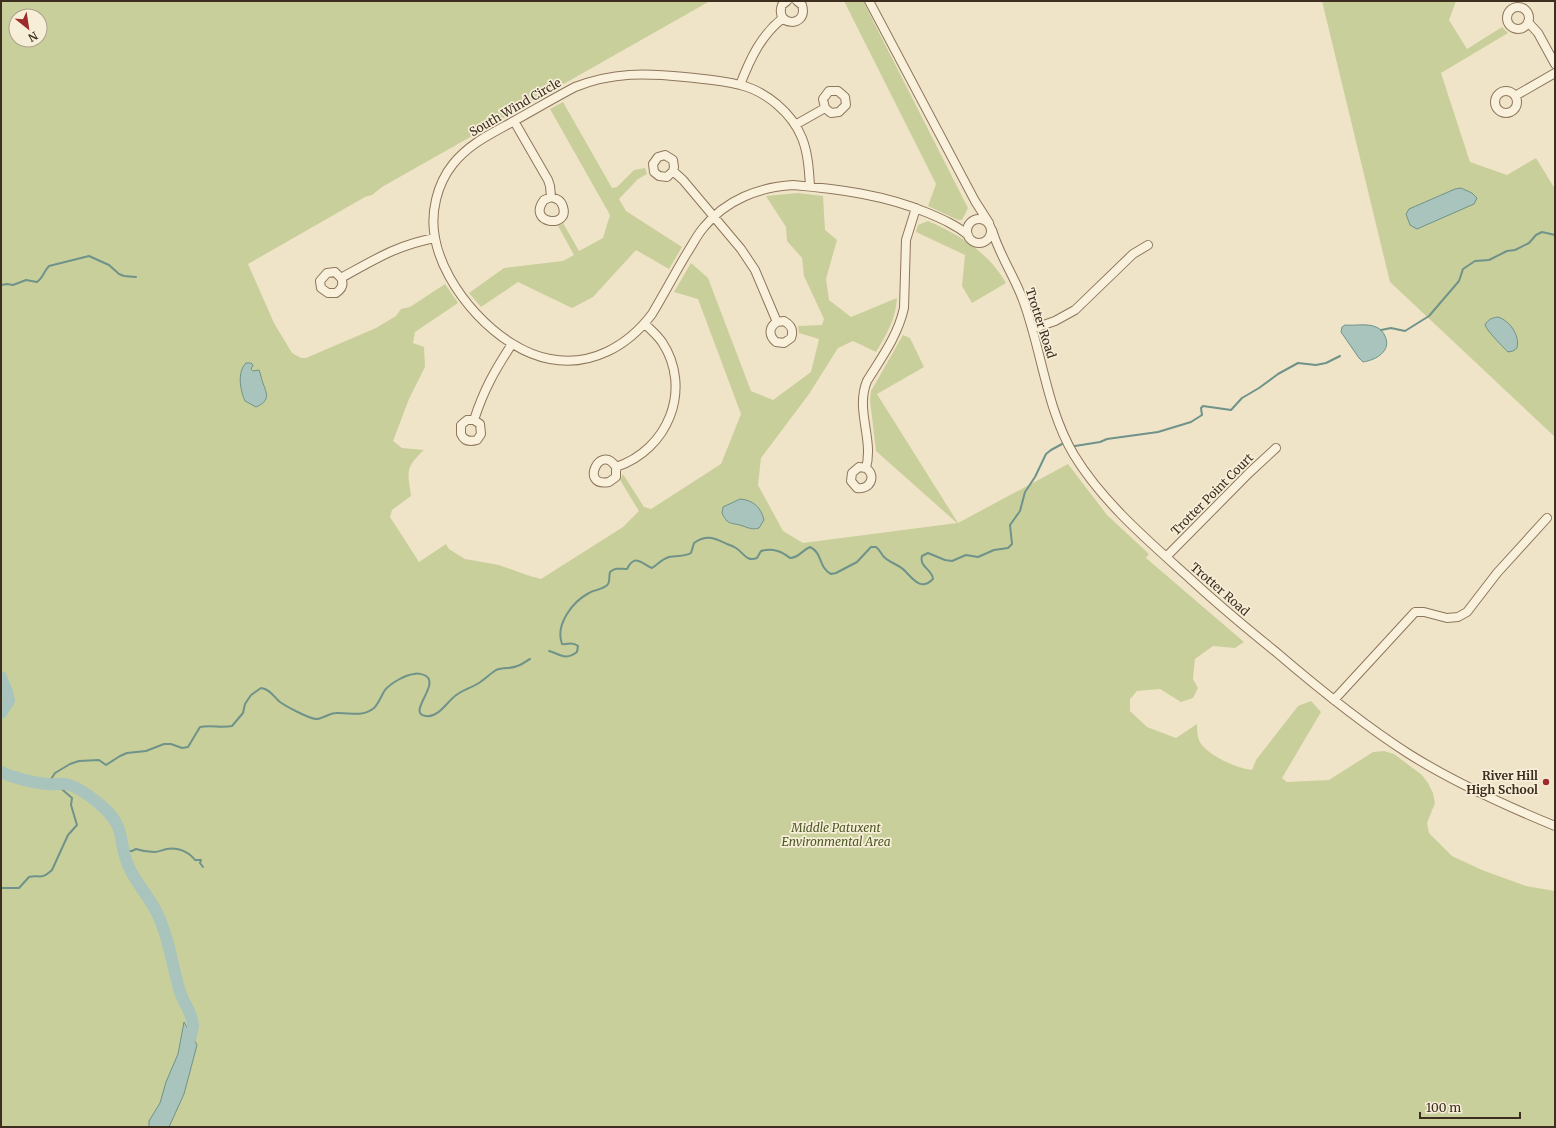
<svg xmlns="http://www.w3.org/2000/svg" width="1556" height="1128" font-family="Merriweather,serif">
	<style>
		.green { fill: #c9cf9b; fill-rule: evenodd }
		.water { fill: #a9c4bc; stroke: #6f938a }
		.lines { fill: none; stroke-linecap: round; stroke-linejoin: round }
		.stream { stroke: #6f938a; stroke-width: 2 }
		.river { stroke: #a9c4bc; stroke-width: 12 }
		.minor-casing { stroke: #8d765c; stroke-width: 10 }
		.minor { stroke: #faf1dc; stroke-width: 8 }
		.poi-dot { fill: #9e2a2b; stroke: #f7eed8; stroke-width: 1.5 }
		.labels { text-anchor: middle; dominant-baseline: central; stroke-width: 3.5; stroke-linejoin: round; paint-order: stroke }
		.street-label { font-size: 12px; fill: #3d2e20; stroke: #f7eed8 }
		.poi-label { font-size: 12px; font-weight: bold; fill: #3d2e20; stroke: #f7eed8; text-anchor: end }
		.park-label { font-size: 12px; font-style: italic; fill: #4d5a26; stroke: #f7eed8 }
	</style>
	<rect width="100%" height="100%" fill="#f0e4c8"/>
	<path class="green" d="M1 1H710L382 187 372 195 365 197 248 264 274 323 292 353 301 358H306L376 328 396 316 401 309 410 307 445 284 458 303 415 332 413 343 424 347 425 367 409 399 393 441 402 448 424 450C404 469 408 471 411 496L392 510 390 517 419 562 446 544 449 549 465 559 499 565 530 576 541 579 623 527 639 511 620 480 623 474 644 507 651 509 721 464 741 414 698 299 674 292 691 263 708 278 751 391 773 400 811 372 819 339 799 333 798 326 822 325 824 319 804 276 802 258 787 241 786 227 766 196 798 193 823 196 825 230 837 240 826 279 829 300 851 317 897 298C896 318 887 334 876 352L853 341 838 348 809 394 761 458 758 485 783 531 803 543 957 523 876 451 870 400 871 391 903 335 910 338 924 367 877 394 958 523 1068 464 1107 515 1149 554 1146 558 1244 642 1235 648 1213 646 1195 659 1193 679 1198 688 1193 698 1181 702 1160 689 1137 691 1130 699V711L1147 727 1176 738 1197 724C1197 731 1197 739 1202 745 1212 757 1236 768 1252 770L1256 760 1298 706 1311 701 1321 712 1282 778 1287 782 1329 780 1373 752 1384 751 1394 754 1422 775 1428 783 1433 793 1435 803 1427 823 1429 833 1452 856 1482 870 1526 886 1555 891V1127H1ZM16 16H40V40H16Z
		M844 1H863L968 208 962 220H958L928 206 936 184Z
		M1322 1H1456L1449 20 1467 49 1502 27 1508 33 1441 73 1470 162 1507 175 1536 158 1555 189V437L1390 282Z
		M563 102 612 188 617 187 634 170 645 168 647 174 638 179 619 199 626 211 682 247 669 269 636 250 593 297 572 308 518 282 481 307 469 293 504 268 563 261 574 255 558 226 563 223 579 251 603 238 610 215 550 109Z
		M928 221C960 235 988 252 1006 283L972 303 962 286 965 255 916 232 918 225Z"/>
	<path class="water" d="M1461 188 1472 193 1477 198 1474 204 1417 229 1410 225 1406 214 1409 209 1455 189Z
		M1498 317C1510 321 1520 335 1517 348L1513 351 1508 352C1503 347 1487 331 1485 325 1488 319 1492 318 1498 317Z
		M1345 325C1355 326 1367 323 1376 327 1381 329 1383 332 1385 336 1392 351 1376 360 1363 362L1359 358 1341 332 1342 327Z
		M246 363H251L253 365 251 369 253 371 259 370C260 372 260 374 261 376 263 389 275 399 256 407L245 401C240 390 237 372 246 363Z
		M740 499C753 500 761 507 764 520L759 528C752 530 749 528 743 526 731 522 728 526 722 513L723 507Z
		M184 1022 197 1045 184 1094 169 1127H149V1121L160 1103 166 1082 178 1054Z"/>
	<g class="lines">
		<path class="stream" d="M1 285 7 284 13 285 26 280 37 282C43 278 44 271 49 266L89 256 109 265 119 274 124 276 136 277
			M1381 330 1391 328 1405 331 1429 316 1459 281 1463 269 1475 261 1489 260 1507 251 1515 250 1529 243 1536 235 1542 232 1555 235
			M1075 446 1100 442 1107 439 1158 432 1191 422 1202 415 1201 408 1203 406 1231 410 1242 398 1259 388 1278 374 1298 363 1316 365 1326 363 1340 356
			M549 651C560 654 565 661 577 652L578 646C572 641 568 645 562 644 555 625 572 602 589 593 594 590 605 589 608 584 610 581 609 575 610 572 616 567 620 569 627 569 635 553 642 564 652 568 658 564 662 559 669 557 677 555 684 557 691 553L694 543C707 534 714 538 727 544 730 545 733 546 736 548 744 553 746 562 757 558L761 551C773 548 781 551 790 558 799 558 802 550 810 547 823 553 818 567 831 574L836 573 857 562 871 547H876C880 550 881 554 884 557 890 563 900 565 905 571 914 580 921 591 933 579 932 569 919 567 922 556L928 553 945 560 952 561 966 555 978 557 994 550 1008 548 1012 544 1010 525 1020 511 1025 492 1035 477 1046 454 1051 450 1062 444
			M48 784 55 773 70 764 79 761 99 760 106 765 120 756 127 753 146 751 164 744H171L182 748 188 747 200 727C211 725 221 728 232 726L243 713 245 704 251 695 261 688C270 689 274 697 280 702 287 707 308 718 316 719 323 719 329 713 336 713 349 712 362 718 374 708 379 703 381 696 385 690 391 683 405 675 414 674 417 673 423 674 426 676 440 685 406 714 426 716 438 718 447 702 455 696 462 690 471 688 479 683 485 679 490 674 496 670 503 667 511 669 517 666 522 665 526 661 530 659
			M123 851H132L136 849C142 851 147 852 154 852 159 852 162 850 167 849 177 847 188 851 195 860H201L200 863 203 867
			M1 888H19L29 877C40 874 40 881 52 870L68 835 77 825 71 805 72 798 56 784"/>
		<path class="river" d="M1 677 7 692 9 701 1 713
			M1 772C14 778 34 783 48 784 54 785 60 783 66 784 80 787 94 799 104 808 126 828 118 841 128 865 135 882 148 895 156 911 169 937 172 965 180 992 184 1004 193 1014 193 1026 192 1034 189 1042 186 1049"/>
		<g class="minor-casing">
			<path id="minor" d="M787 1 782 5C774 27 809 28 802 5L797 1
				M869 1 975 201 989 223
				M1507 18a11 11 0 1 1 22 0a11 11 0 1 1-22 0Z
				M1528 22 1538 33 1555 64
				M740 85C750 59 761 35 783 18
				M1495 102a11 11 0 1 1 22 0a11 11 0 1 1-22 0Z
				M1515 96 1555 73
				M514 121 548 180 550 186 551 197C557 199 561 200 563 207 570 229 526 224 544 200L551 197
				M795 125 825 108 823 99 829 91H838L845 97 846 105 839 112 831 113 825 108
				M673 171 674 167 673 160 665 155 658 157 653 164 654 172 659 176 667 177 673 171 683 180 741 249 755 270 777 322 784 321C791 325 794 330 791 338L784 343 776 342C768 335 769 327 777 322
				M810 186C809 170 808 153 802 138 792 113 766 91 740 85 722 80 703 79 685 77 646 73 613 72 575 87 554 98 534 110 514 121 491 134 470 143 453 164 437 184 430 213 435 238 444 289 499 350 550 359 591 367 628 346 652 314 664 294 675 273 687 253 693 244 697 235 704 227 726 200 759 187 793 185 839 189 885 195 928 213 942 219 956 225 968 235
				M967 231a12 12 0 1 1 24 0a12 12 0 1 1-24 0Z
				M992 230C999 254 1014 276 1023 300 1042 351 1046 408 1074 455 1102 501 1145 538 1185 574 1214 601 1245 627 1276 652 1318 688 1362 724 1409 754 1455 783 1504 805 1555 826
				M341 278 335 272 327 273 320 281 321 288 328 293H336C342 289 344 284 341 278 374 260 397 245 435 238
				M1032 329 1055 321 1075 310 1133 254 1148 245
				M474 420 480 424 481 434 477 440C470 442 464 441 461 434V425L467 420H474C484 389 495 370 512 344
				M616 467C600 442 579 488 609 482L616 477V467C668 450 693 389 662 342 657 335 651 330 645 324
				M866 468 859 467 852 473 851 481 857 488C870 490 877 476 866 468 874 439 855 410 867 381 882 357 898 335 904 308L906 240 916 208
				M1166 557 1249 473 1276 448
				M1334 700 1415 612H1424L1447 618 1458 617 1467 612 1497 573 1547 518"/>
		</g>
		<use href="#minor" class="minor"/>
	</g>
	<circle class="poi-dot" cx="1546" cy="782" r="4"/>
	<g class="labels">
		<g class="street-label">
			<text transform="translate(515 107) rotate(-30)">South Wind Circle</text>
			<text transform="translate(1041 323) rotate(72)">Trotter Road</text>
			<text transform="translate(1212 494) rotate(-45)">Trotter Point Court</text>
			<text transform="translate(1220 589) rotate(41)">Trotter Road</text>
		</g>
		<g class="poi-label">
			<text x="1538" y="775">River Hill<tspan x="1538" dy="14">High School</tspan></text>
		</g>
		<g class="park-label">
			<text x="836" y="827">Middle Patuxent<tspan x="836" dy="14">Environmental Area</tspan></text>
		</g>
	</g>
	<rect width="1556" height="1128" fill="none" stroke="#3d2e20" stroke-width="4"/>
	<g transform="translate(28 28) rotate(150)"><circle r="19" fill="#f7eed8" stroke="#ada18e"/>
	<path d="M0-3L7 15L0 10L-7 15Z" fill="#9e2a2b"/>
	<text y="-6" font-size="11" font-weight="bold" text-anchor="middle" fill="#3d2e20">N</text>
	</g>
	<path d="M1420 1112v6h100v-6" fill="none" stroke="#3d2e20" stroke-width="2"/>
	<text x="1426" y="1112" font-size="12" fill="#3d2e20" stroke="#f7eed8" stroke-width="3" paint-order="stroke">100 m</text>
</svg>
